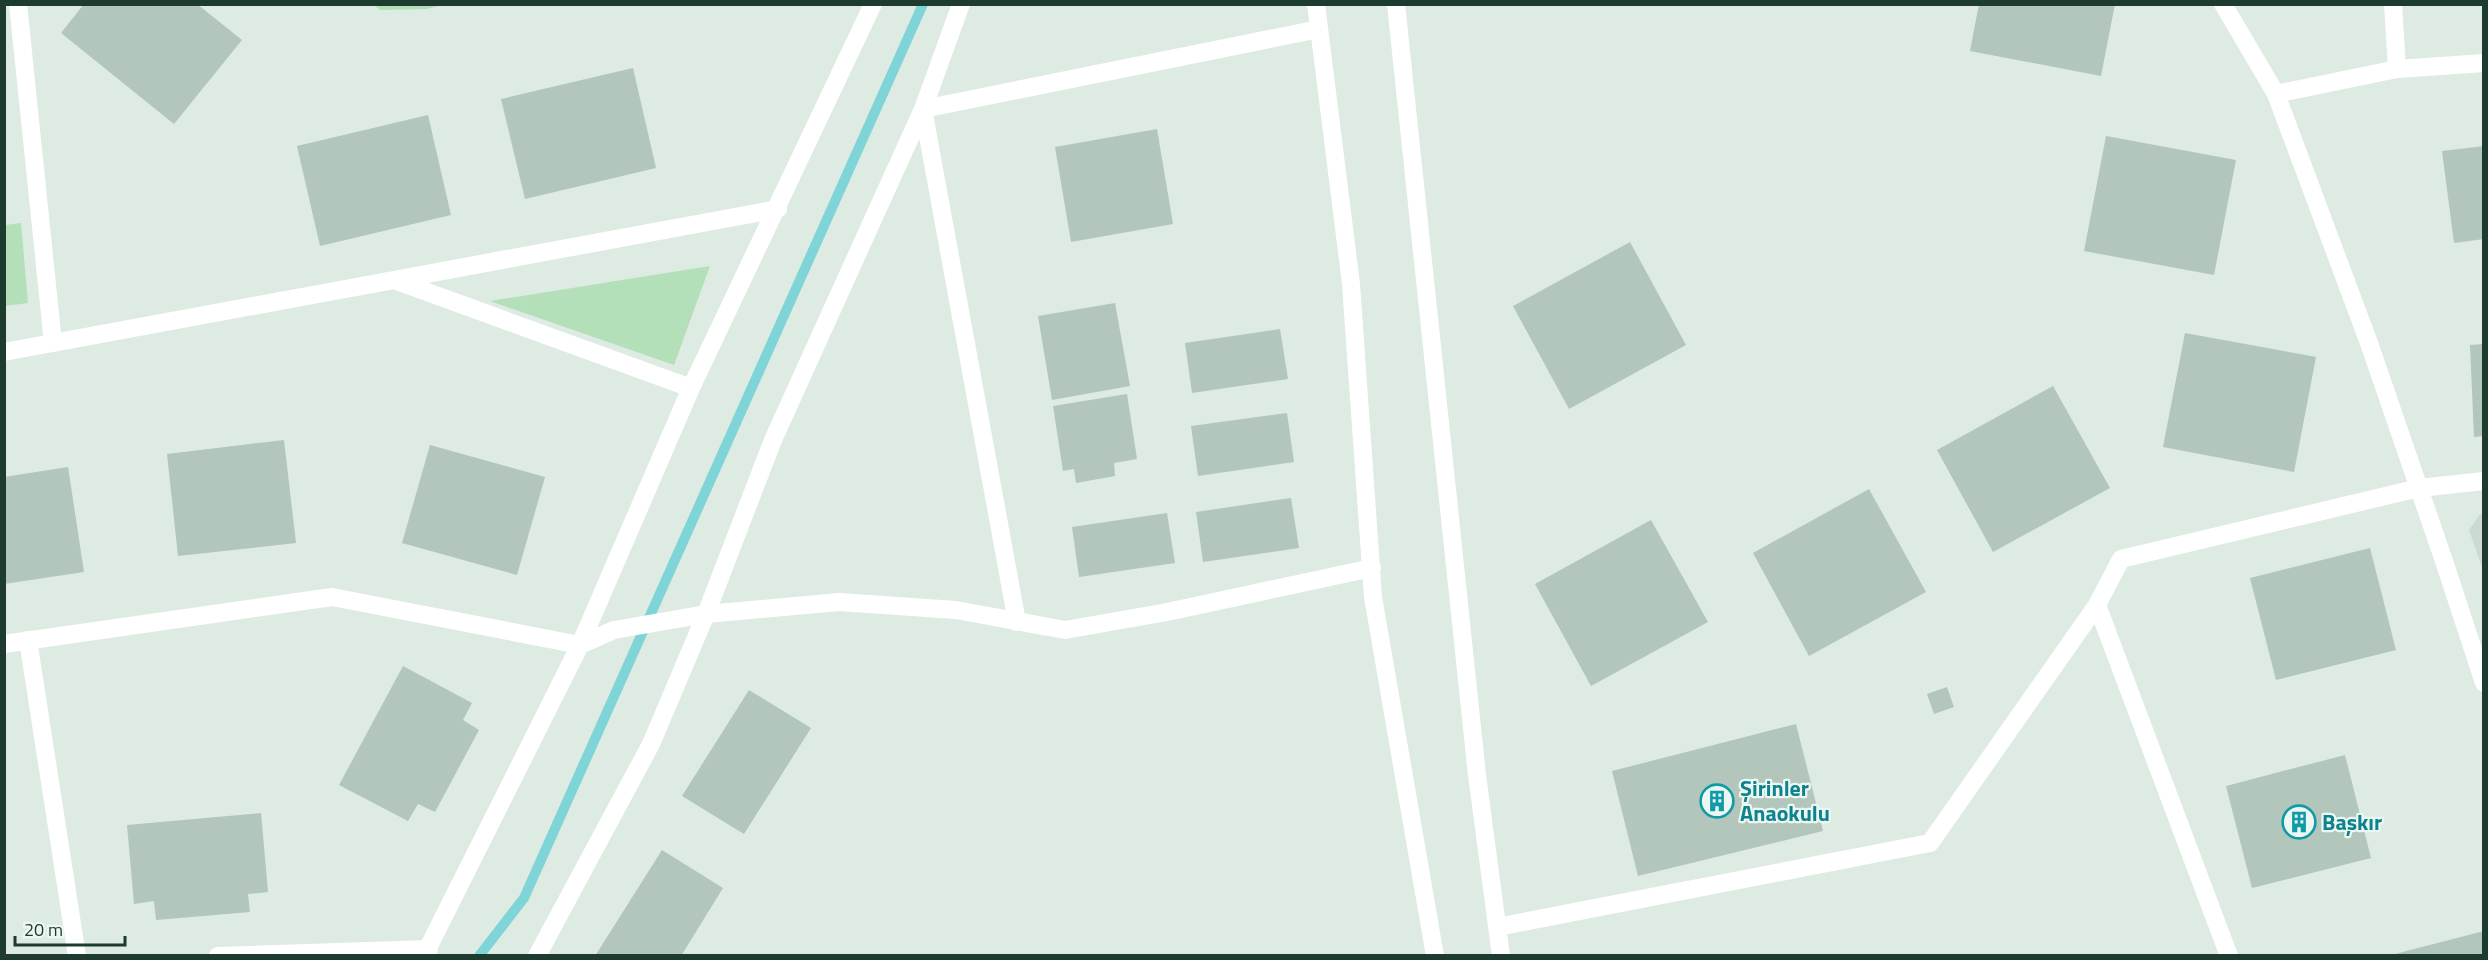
<svg xmlns="http://www.w3.org/2000/svg" width="2488" height="960" font-family="'Titillium Web',sans-serif">
	<style>
		.built { fill: #cbdbd1 }
		.green { fill: #b3dfb9 }
		.lines { fill: none; stroke-linecap: round; stroke-linejoin: round }
		.stream { stroke: #7ed4d6; stroke-width: 10 }
		.building { fill: #b2c6bb }
		.minor { stroke: #fff; stroke-width: 18 }
		.labels { text-anchor: middle; dominant-baseline: central; stroke-width: 4.5; stroke-linejoin: round; paint-order: stroke }
		.culture-label { font-size: 22px; font-weight: bold; fill: #0d838f; stroke: #edf7f1; text-anchor: start }
	</style>
	<rect width="100%" height="100%" fill="#ddebe3"/>
	<path class="built" d="M2480 514H2483V570L2469 530Z"/>
	<path class="green" d="M374 5H442L427 9 380 10Z
		M21 223 28 303 5 306V225Z
		M710 266 674 365 490 301Z"/>
	<g class="lines">
		<path class="stream" d="M479 956 524 898 923 4"/>
	</g>
	<path class="building" d="M84 4H197L242 40 174 124 61 33Z
		M1979 4H2115L2101 76 1970 51Z
		M633 68 656 168 525 199 501 99Z
		M428 115 451 215 320 246 297 146Z
		M1157 129 1173 224 1071 242 1055 147Z
		M2106 136 2236 160 2214 275 2084 251Z
		M2484 146V239L2454 243 2442 151Z
		M1630 242 1686 345 1569 409 1513 306Z
		M1115 303 1130 386 1052 400 1038 316Z
		M1280 329 1288 379 1192 393 1185 343Z
		M2185 333 2316 357 2294 472 2163 447Z
		M2484 344V436L2474 437 2470 345Z
		M2053 386 2110 488 1993 552 1937 450Z
		M1127 394 1137 459 1114 463 1115 476 1076 483 1074 469 1063 471 1053 406Z
		M1287 413 1294 462 1198 476 1191 426Z
		M284 440 296 543 178 556 167 454Z
		M430 445 545 477 517 575 402 543Z
		M68 467 84 572 4 584V477Z
		M1869 489 1926 592 1809 656 1753 553Z
		M1291 498 1299 548 1203 562 1196 512Z
		M1167 513 1175 563 1079 577 1072 527Z
		M1651 520 1708 622 1591 686 1535 584Z
		M2370 548 2396 650 2276 680 2250 578Z
		M403 666 472 703 463 720 479 730 435 812 418 804 408 821 339 785Z
		M1947 687 1954 707 1934 714 1927 694Z
		M749 690 811 728 744 834 682 796Z
		M1796 724 1823 831 1638 876 1612 771Z
		M2345 755 2371 858 2252 888 2226 786Z
		M261 813 268 892 248 894 250 912 156 920 154 901 134 904 127 825Z
		M662 850 723 888 681 956H595Z
		M2484 931V956H2392L2391 955Z"/>
	<g class="lines">
		<path class="minor" d="M18 4 53 343
			M1316 4 1351 284 1373 597 1435 956
			M1396 4 1477 775 1501 956
			M2223 4 2276 94 2369 343 2444 561 2484 683
			M2393 4 2397 69
			M2276 94 2397 69 2484 63
			M394 280 691 388
			M4 352 778 209
			M2097 605 2229 956
			M1017 622 923 109 1319 29
			M28 640 77 956
			M4 644 332 597 580 645 614 630 706 614 839 602 956 610 1065 630 1167 612 1372 568
			M1497 927 1930 843 2097 605 2121 559 2419 488 2484 481
			M218 956 429 949
			M424 956 580 645 691 388 873 4
			M537 956 651 744 706 614 773 440 923 109 961 4"/>
	</g>
	<defs>
		<g id="building-ring" transform="scale(1.725)"><circle r="9.5" fill="#edf7f1" stroke="#0f9aa8" stroke-width="1.5"/><path d="M-4-6H4V6H1V3H-1V6H-4ZM-2.5-4.3h1.7v1.8h-1.7ZM.8-4.3h1.7v1.8H.8ZM-2.5-1h1.7V.8h-1.7ZM.8-1h1.7V.8H.8Z" fill="#0f9aa8"/></g>
	</defs>
	<g fill-rule="evenodd">
		<use href="#building-ring" x="1717" y="801"/>
		<use href="#building-ring" x="2299" y="822"/>
	</g>
	<g class="labels">
		<g class="culture-label">
			<text x="1740" y="788">Şirinler<tspan x="1740" dy="25">Anaokulu</tspan></text>
			<text x="2322" y="822">Başkır</text>
		</g>
	</g>
	<rect width="2488" height="960" fill="none" stroke="#1d3b2f" stroke-width="12"/>
	<path d="M15 936v9h110v-9" fill="none" stroke="#1d3b2f" stroke-width="3"/>
	<text x="24" y="936" font-size="18" fill="#1d3b2f" stroke="#edf7f1" stroke-width="4.5" paint-order="stroke">20 m</text>
</svg>
